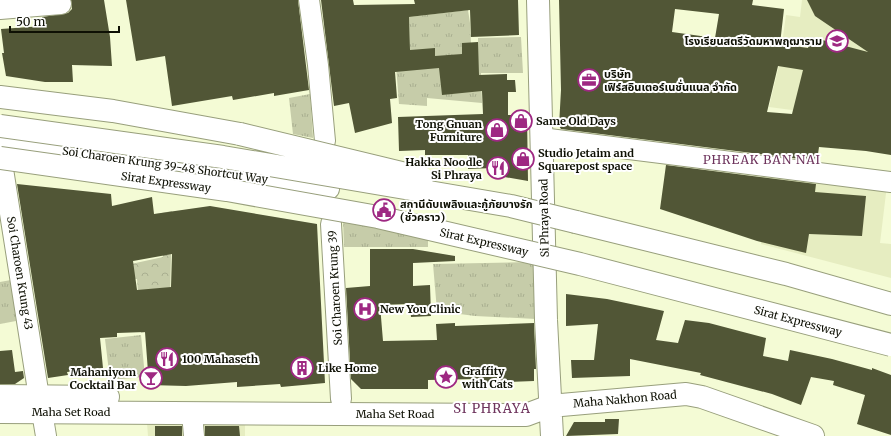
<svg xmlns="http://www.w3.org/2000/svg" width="891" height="436" font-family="Merriweather,'Noto Sans Thai',serif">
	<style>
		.built { fill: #e6edc1 }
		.grass { fill: url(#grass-tufts) }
		.forest { fill: url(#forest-crowns) }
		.building { fill: #515636; fill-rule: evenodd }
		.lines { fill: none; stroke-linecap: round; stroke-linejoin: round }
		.minor-casing { stroke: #989f7c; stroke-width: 22 }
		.major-casing { stroke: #989f7c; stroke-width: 24 }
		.highway-casing { stroke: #989f7c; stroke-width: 24 }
		.minor { stroke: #fff; stroke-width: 20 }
		.major { stroke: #fff; stroke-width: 22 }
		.highway { stroke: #fff; stroke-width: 22 }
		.highway-bridge-casing { stroke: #989f7c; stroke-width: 24; stroke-linecap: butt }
		.highway-bridge { stroke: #fff; stroke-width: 22 }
		.labels { text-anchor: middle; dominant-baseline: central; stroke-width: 4; stroke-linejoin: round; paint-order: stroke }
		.poi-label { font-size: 11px; font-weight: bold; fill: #0e1004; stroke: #fff; text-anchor: start }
		.street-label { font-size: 11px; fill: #0e1004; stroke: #fff }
		.neighbourhood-label { font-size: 12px; letter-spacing: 1px; fill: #6e345d; stroke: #fff }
		.quarter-label { font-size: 13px; letter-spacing: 1px; fill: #6e345d; stroke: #fff }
	</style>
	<defs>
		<pattern id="grass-tufts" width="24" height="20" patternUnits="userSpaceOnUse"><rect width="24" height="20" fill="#c6cca9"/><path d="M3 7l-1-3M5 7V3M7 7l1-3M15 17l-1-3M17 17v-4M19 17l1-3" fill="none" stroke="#a9ae90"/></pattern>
		<pattern id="forest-crowns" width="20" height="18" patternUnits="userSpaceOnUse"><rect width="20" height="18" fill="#c6cca9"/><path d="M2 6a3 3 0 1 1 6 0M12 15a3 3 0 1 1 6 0" fill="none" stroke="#a9ae90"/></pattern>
	</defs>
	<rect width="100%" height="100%" fill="#f4fbd5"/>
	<path class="built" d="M802 0H891V123L769 107 779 65 786 15 800 17Z
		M763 169 887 185 880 243 891 244V278L761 244 763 228 749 226Z
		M245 420V436H148L147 423Z"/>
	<path class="grass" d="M468 10 470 23 471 43H462V56L478 55V38L521 37 523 73H481L482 103 427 98V106L399 104 395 53 410 52 409 17Z
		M310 94 313 138 293 134 289 98Z
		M343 219 428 232V247H344Z
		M533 262 536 319 475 316 437 311 433 264Z
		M11 280 16 321 0 324V282Z
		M141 335 145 377 110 380 105 339Z"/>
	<path class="forest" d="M172 211 170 300 185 327 141 333 137 279H131V264L163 257 156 214Z"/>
	<path class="building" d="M71 0H104L110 37 112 66 72 65 73 82H45L6 76 2 53H4L1 29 43 26 42 17 68 13 72 9Z
		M126 0H298L309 90 274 96V93L233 100 232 96 172 106 165 56 136 61Z
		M321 0H353L354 5 415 4 414 0H518L519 35 471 37 470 10 409 17 410 50 435 48V56L462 54V43L478 42 479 75 507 74V80H515L516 92H508V115H527L528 181 493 175V168L468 169V155H425V150L399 151 398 117 483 114 482 91 442 95 439 68 395 72 397 98 390 99 392 123 355 133 349 103 334 106Z
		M559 0H753L752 5 784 9 780 44 808 48 811 37 868 52 815 16 807 0H891V155L866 151 819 147 817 161 561 129 559 126 561 90ZM675 9 719 14 715 38 672 32ZM778 66 803 70 792 114 767 112Z
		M666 165 816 184 815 192 866 196 862 236 809 234 806 253 757 241 660 209Z
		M17 184 111 194 112 206 152 197 154 214 210 206 317 224 325 383 281 387 280 384 237 387V382L186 386 149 385 145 332 117 333V337L100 338 103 368 67 372 68 375 48 378ZM172 254 171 287 137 290 133 261Z
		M370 249H413L455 256V261L413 263V286L430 285 431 316 411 317 410 304 380 305 383 341 437 340 436 324 455 323V326L534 323 536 369H534V381L477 383V379L428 380V389H361L351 379 346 288 370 286Z
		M566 294 607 299 664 311 656 340 678 343 685 320 709 323 766 338 763 356 788 361 790 350 832 359 872 370V368L891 375V435L857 424 865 395 833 385 834 381 811 377 801 405 772 394 700 375 701 373 630 359V376L572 378 571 360H594L598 324 566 326Z
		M12 350 15 372 23 371 24 378 15 384H0V351Z
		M605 419H619L618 434 566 436 574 422H605Z
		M155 426H182V436H155Z
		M205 426H239L240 436H205Z"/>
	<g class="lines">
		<g class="minor-casing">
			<path id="minor" d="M309 0 318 65 325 141
				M0 9 61 4
				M541 138 891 182
				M0 141 329 189
				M0 150 39 397
				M331 224 341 399
				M42 412 46 436
				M192 413 194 436"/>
		</g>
		<g class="major-casing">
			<path id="major" d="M538 0 546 320 552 436
				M0 396 108 397
				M0 412 526 415 550 406 686 394 702 397 813 436"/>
		</g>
		<g class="highway-casing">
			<path id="highway" d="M0 97 113 111 240 134
				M576 222 786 274 891 304"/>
		</g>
		<use href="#minor" class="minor"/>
		<use href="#major" class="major"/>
		<use href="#highway" class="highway"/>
		<g class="highway-bridge-casing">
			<path id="highway-bridge" d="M0 126 223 157 511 206 576 222
				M240 134 422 178
				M0 158 227 190 378 217 580 264 891 345"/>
		</g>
		<use href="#highway-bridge" class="highway-bridge"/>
	</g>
	<defs>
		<g id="school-ring" transform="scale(1.15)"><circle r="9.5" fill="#fff" stroke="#9e2882" stroke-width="1.5"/><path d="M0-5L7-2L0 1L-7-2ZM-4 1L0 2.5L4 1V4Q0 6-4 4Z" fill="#9e2882"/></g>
		<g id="office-ring" transform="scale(1.15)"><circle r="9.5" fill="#fff" stroke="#9e2882" stroke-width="1.5"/><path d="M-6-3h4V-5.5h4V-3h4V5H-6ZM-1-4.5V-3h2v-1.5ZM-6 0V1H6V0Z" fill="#9e2882"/></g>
		<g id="shop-ring" transform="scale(1.15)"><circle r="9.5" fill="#fff" stroke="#9e2882" stroke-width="1.5"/><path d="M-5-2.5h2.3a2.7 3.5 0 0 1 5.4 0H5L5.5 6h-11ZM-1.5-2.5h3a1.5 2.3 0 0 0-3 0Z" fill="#9e2882"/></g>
		<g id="restaurant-ring" transform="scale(1.15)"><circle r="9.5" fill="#fff" stroke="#9e2882" stroke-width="1.5"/><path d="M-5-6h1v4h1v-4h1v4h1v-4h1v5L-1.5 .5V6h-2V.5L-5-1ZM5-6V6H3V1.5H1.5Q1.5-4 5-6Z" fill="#9e2882"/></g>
		<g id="civic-ring" transform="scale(1.15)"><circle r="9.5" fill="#fff" stroke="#9e2882" stroke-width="1.5"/><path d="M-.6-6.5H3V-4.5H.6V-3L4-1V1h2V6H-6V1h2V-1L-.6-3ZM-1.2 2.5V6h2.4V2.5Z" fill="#9e2882"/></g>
		<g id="hospital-ring" transform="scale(1.15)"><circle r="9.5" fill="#fff" stroke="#9e2882" stroke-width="1.5"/><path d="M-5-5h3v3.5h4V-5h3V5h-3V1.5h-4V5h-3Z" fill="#9e2882"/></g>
		<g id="building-ring" transform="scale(1.15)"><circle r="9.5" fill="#fff" stroke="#9e2882" stroke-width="1.5"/><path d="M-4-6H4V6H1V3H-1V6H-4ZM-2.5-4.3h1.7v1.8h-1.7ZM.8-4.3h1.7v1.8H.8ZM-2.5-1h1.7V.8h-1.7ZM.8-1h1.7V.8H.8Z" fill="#9e2882"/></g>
		<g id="sight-ring" transform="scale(1.15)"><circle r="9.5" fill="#fff" stroke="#9e2882" stroke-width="1.5"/><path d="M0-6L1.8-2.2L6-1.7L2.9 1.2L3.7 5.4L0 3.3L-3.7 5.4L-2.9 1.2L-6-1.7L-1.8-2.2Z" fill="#9e2882"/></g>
		<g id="bar-ring" transform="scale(1.15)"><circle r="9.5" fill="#fff" stroke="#9e2882" stroke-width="1.5"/><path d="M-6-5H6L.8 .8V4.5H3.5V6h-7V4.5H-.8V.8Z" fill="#9e2882"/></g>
	</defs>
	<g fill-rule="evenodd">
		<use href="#school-ring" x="837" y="41"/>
		<use href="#office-ring" x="589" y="80"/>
		<use href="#shop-ring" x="521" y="121"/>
		<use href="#shop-ring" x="497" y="130"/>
		<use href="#shop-ring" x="523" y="159"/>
		<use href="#restaurant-ring" x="498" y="168"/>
		<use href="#civic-ring" x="384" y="210"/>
		<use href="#hospital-ring" x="365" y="309"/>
		<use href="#restaurant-ring" x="167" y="359"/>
		<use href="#building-ring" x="302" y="368"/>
		<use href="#sight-ring" x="446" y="377"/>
		<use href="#bar-ring" x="151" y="378"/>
	</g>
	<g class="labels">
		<g class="poi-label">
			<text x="822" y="41" text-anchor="end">โรงเรียนสตรีวัดมหาพฤฒาราม</text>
			<text x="604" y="74">บริษัท<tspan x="604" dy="13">เฟิร์สอินเตอร์เนชั่นแนล จำกัด</tspan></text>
			<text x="536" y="121">Same Old Days</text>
			<text x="482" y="124" text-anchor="end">Tong Gnuan<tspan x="482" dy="13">Furniture</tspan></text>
			<text x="538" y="153">Studio Jetaim and<tspan x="538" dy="13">Squarepost space</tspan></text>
			<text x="482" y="162" text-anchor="end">Hakka Noodle<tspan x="482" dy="13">Si Phraya</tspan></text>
			<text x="400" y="204">สถานีดับเพลิงและกู้ภัยบางรัก<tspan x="400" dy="13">(ชั่วคราว)</tspan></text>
			<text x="380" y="309">New You Clinic</text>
			<text x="182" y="359">100 Mahaseth</text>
			<text x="318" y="368">Like Home</text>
			<text x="462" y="371">Graffity<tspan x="462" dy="13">with Cats</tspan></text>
			<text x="136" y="372" text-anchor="end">Mahaniyom<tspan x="136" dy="13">Cocktail Bar</tspan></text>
		</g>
		<g class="street-label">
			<text transform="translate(165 165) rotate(8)">Soi Charoen Krung 39-48 Shortcut Way</text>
			<text transform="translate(166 182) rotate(8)">Sirat Expressway</text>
			<text transform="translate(544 218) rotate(-91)">Si Phraya Road</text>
			<text transform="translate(484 242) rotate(13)">Sirat Expressway</text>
			<text transform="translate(20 273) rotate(81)">Soi Charoen Krung 43</text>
			<text transform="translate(335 288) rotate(-93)">Soi Charoen Krung 39</text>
			<text transform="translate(798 321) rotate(15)">Sirat Expressway</text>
			<text transform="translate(625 399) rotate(-5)">Maha Nakhon Road</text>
			<text x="71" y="412">Maha Set Road</text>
			<text x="395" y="414">Maha Set Road</text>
		</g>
		<g class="neighbourhood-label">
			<text x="762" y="159">PHREAK BAN NAI</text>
		</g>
		<g class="quarter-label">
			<text x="492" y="408">SI PHRAYA</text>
		</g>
	</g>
	<path d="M10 26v6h109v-6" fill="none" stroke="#0e1004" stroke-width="2"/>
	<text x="16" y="26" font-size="12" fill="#0e1004" stroke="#ffffff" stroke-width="3" paint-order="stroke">50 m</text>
</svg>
